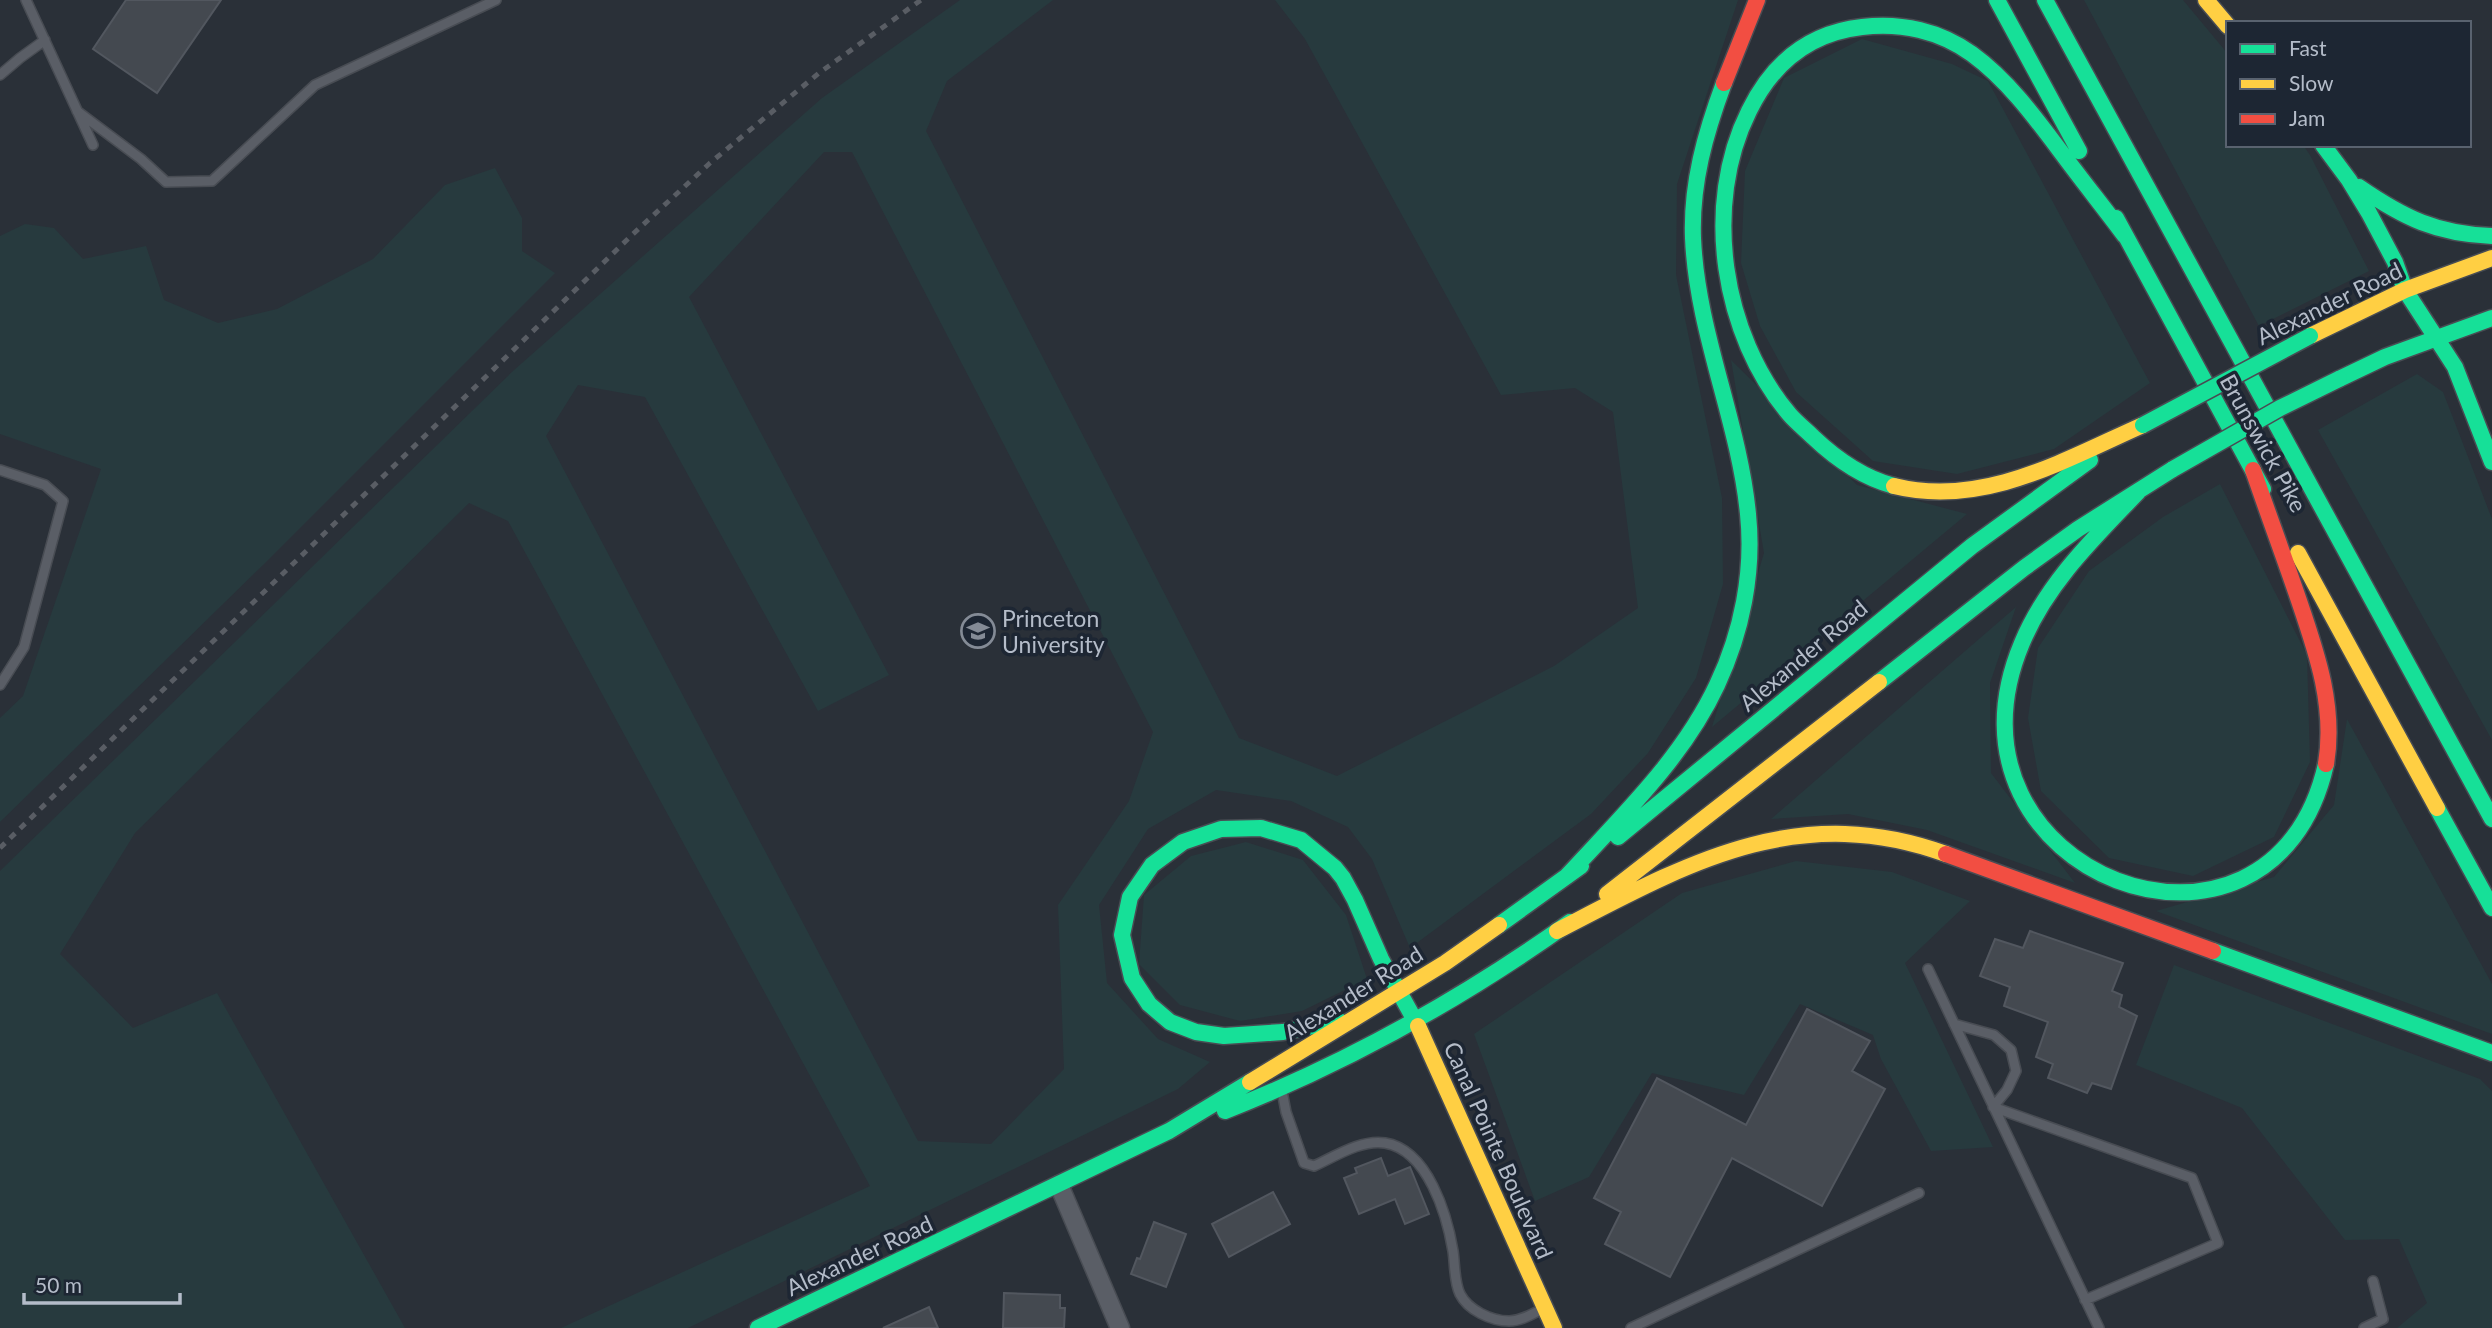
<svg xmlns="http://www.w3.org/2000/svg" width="2492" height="1328" font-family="Lato,sans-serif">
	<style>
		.green { fill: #273a3e; fill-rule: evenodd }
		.building { fill: #444950; stroke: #52575f; stroke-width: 2 }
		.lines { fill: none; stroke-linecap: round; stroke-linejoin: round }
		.lane-casing { stroke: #484c53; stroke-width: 12 }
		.street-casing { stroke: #484c53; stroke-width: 21 }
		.fast-casing { stroke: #484c53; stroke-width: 19 }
		.slow-casing { stroke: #484c53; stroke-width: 19 }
		.jam-casing { stroke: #484c53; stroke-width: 19 }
		.lane { stroke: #5a5e66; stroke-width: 9 }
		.street { stroke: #5a5e66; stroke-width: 18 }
		.fast { stroke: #16e098; stroke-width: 16 }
		.slow { stroke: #ffcf43; stroke-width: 16 }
		.jam { stroke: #f24e42; stroke-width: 16 }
		.rail { stroke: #595d64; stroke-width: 5; stroke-dasharray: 7 7; stroke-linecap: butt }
		.fast-bridge-casing { stroke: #484c53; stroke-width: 19; stroke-linecap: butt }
		.fast-bridge { stroke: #16e098; stroke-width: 16 }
		.labels { text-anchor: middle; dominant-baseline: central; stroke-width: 7; stroke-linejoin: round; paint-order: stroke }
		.street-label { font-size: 23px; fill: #b4bcc9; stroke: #1d2633 }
		.poi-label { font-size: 23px; fill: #b4bcc9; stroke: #1d2633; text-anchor: start }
	</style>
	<rect width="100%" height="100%" fill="#2a3038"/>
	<path class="green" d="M960 0H1053L947 81 926 131 1239 738 1337 776 1554 666 1638 608 1613 412 1575 388 1501 395 1305 39 1275 0H1738L1677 184 1676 275 1722 498 1723 584 1696 678 1648 753 1591 814 1410 948 1372 859 1348 827 1291 801 1216 790 1148 829 1099 905 1107 983 1158 1039 1210 1062 1178 1089 688 1328H561L870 1186 508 521 469 503 135 833 60 954 133 1028 217 993 405 1328H0V871L513 371 822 98ZM824 152H852L1153 732 1129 801 1058 905 1064 1069 991 1144 918 1141 546 436 578 385 645 397 818 711 889 675 689 297Z
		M2084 0H2183L2228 54V145H2303L2310 155 2369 271 2259 326Z
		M1862 39 1952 64 1988 81 2150 383 2054 449 1957 474 1873 461 1796 392 1760 326 1741 263 1745 171 1784 78Z
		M495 168 522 218V251L555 273 263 565 0 822V718L23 696 101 469 0 434V236L25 224 54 228 83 259 146 246 164 300 218 323 277 309 373 259 445 185Z
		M1731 360 1857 485 1967 514 1712 727 1764 553Z
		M2417 374 2443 392 2492 519V740L2318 430Z
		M2220 484 2307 655 2310 762 2274 837 2193 876 2109 858 2041 791 2028 718 2038 648 2089 571 2163 517Z
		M2016 607 1990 683 1991 773 2075 883 1927 830 1848 814 1771 819Z
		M2347 719 2492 984V1034L2156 911 2274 877 2334 805Z
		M1246 842 1303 860 1346 915 1367 979 1302 1011 1240 1021 1180 1005 1139 964 1144 895 1191 856Z
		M1796 861 1892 872 1970 901 1905 963 1993 1147 1931 1151 1881 1059 1873 1035 1800 1004 1744 1095 1652 1073 1589 1177 1535 1201 1474 1034 1682 893Z
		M2174 965 2480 1079 2492 1091V1328H2397L2427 1303 2399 1239 2345 1240 2242 1108 2136 1065Z"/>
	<path class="building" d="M126 0H221L157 93 93 49Z
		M2030 931 2123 963 2112 991 2122 995 2119 1007 2137 1016 2111 1089 2092 1083 2087 1093 2048 1078 2053 1064 2036 1057 2048 1022 2004 1006 2010 987 1980 976 1995 939 2023 948Z
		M1807 1009 1870 1041 1852 1071 1885 1089 1822 1206 1732 1158 1670 1277 1605 1244 1621 1212 1594 1198 1657 1078 1746 1125Z
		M1381 1158 1388 1176 1410 1167 1429 1214 1405 1224 1395 1199 1359 1214 1344 1178 1357 1173 1355 1168Z
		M1273 1192 1290 1224 1229 1257 1212 1224Z
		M1154 1222 1186 1234 1166 1287 1131 1274 1137 1258 1140 1259Z
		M1004 1293 1060 1295V1308H1065L1064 1328H1003Z
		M929 1307 938 1328H883Z"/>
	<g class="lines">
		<g class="lane-casing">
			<path id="lane" d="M26 0 93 145
				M0 75 20 58 45 40
				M77 111 141 159 166 182 212 181 315 85 496 0
				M0 470 45 485 63 501 24 647 0 685
				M1928 969 2099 1328
				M1954 1024 1994 1035 2011 1050 2016 1071 2007 1090 1993 1107
				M1282 1091 1286 1112 1304 1163 1314 1166C1334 1157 1361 1139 1385 1143 1428 1150 1447 1215 1453 1251 1455 1264 1454 1282 1460 1294 1468 1310 1491 1321 1509 1321 1522 1321 1534 1313 1544 1308
				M1993 1107 2192 1178 2218 1243 2085 1300
				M1631 1328 1919 1193
				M2364 1328 2383 1319 2373 1281"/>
		</g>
		<g class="street-casing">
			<path id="street" d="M1059 1185 1120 1328"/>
		</g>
		<g class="fast-casing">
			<path id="fast" d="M1997 0 2079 151
				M2045 0 2492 819
				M2323 145 2349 180 2369 213 2395 262 2405 290 2455 367 2492 462
				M2359 187C2404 218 2437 234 2492 236
				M2116 218 2263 489
				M2339 379 2385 357 2492 318
				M1894 486C1864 478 1835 458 1813 437 1806 430 1797 423 1790 415 1722 335 1702 205 1749 111 1772 64 1808 33 1862 27 1901 22 1940 31 1972 54 2009 81 2037 120 2064 156 2084 183 2105 209 2125 236
				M2138 492C2094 538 2047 583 2022 643 1924 875 2272 1004 2326 764
				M1879 682 2024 568 2078 529 2173 469
				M2437 808 2492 908
				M1618 837 1972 546 2090 460
				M1567 876C1621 817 1683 758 1717 685 1742 632 1754 572 1748 514 1739 421 1697 333 1693 238 1691 184 1705 134 1724 83
				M1499 925 1581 866
				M2213 951 2492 1053
				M1339 1021 1283 1032 1224 1036 1196 1032 1170 1022 1149 1004 1132 978 1122 935 1130 897 1152 865 1183 842 1221 829 1261 828 1301 840 1335 868 1343 878 1355 900 1381 959 1418 1026
				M1225 1111C1347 1063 1463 998 1570 922
				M758 1328 1169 1131 1250 1082"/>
		</g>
		<g class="slow-casing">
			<path id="slow" d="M2206 0 2228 26
				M2310 336 2405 290 2492 258
				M1894 486C1983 508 2064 460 2143 425
				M2298 553 2437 808
				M1607 894 1879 682
				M1557 931C1686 864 1797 800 1946 854
				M1418 1026 1554 1328
				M1250 1082 1445 963 1499 925"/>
		</g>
		<g class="jam-casing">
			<path id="jam" d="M1724 83 1757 0
				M2253 470C2267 511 2282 551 2296 592 2315 648 2336 704 2326 764
				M1946 854 2213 951"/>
		</g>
		<use href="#lane" class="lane"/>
		<use href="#street" class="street"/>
		<use href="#fast" class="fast"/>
		<use href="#slow" class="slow"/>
		<use href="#jam" class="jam"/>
		<path class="rail" d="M0 848 632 235 710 163 819 73 921 0"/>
		<g class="fast-bridge-casing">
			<path id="fast-bridge" d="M2143 425 2310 336
				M2173 469 2280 408 2339 379"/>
		</g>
		<use href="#fast-bridge" class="fast-bridge"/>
	</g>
	<defs>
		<g id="university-ring" transform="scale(1.75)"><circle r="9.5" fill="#1d2633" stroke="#848b96" stroke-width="1.5"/><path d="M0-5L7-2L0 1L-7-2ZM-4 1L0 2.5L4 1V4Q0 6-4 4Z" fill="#848b96"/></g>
	</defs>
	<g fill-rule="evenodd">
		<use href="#university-ring" x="978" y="631"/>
	</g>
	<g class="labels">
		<g class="street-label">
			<text transform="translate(2329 303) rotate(-26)">Alexander Road</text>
			<text transform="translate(2264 443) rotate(61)">Brunswick Pike</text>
			<text transform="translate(1803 655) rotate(-40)">Alexander Road</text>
			<text transform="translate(1353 993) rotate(-32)">Alexander Road</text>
			<text transform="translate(1499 1150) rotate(66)">Canal Pointe Boulevard</text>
			<text transform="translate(859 1255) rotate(-25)">Alexander Road</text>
		</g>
		<g class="poi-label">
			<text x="1002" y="618">Princeton<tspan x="1002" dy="26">University</tspan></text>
		</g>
	</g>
	<rect x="2226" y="21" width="245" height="126" fill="#1d2633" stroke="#59626f" stroke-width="2"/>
	<rect x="2240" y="44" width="35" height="10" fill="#16e098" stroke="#59626f" stroke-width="2"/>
	<text x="2289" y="56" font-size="21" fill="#b4bcc9">Fast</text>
	<rect x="2240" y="79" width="35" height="10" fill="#ffcf43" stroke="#59626f" stroke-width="2"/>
	<text x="2289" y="91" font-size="21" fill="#b4bcc9">Slow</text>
	<rect x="2240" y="114" width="35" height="10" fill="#f24e42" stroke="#59626f" stroke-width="2"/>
	<text x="2289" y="126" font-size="21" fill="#b4bcc9">Jam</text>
	<path d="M24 1293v10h156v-10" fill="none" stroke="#b4bcc9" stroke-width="3.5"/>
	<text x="35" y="1293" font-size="21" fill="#b4bcc9" stroke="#1d2633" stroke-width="5" paint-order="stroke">50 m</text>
</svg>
